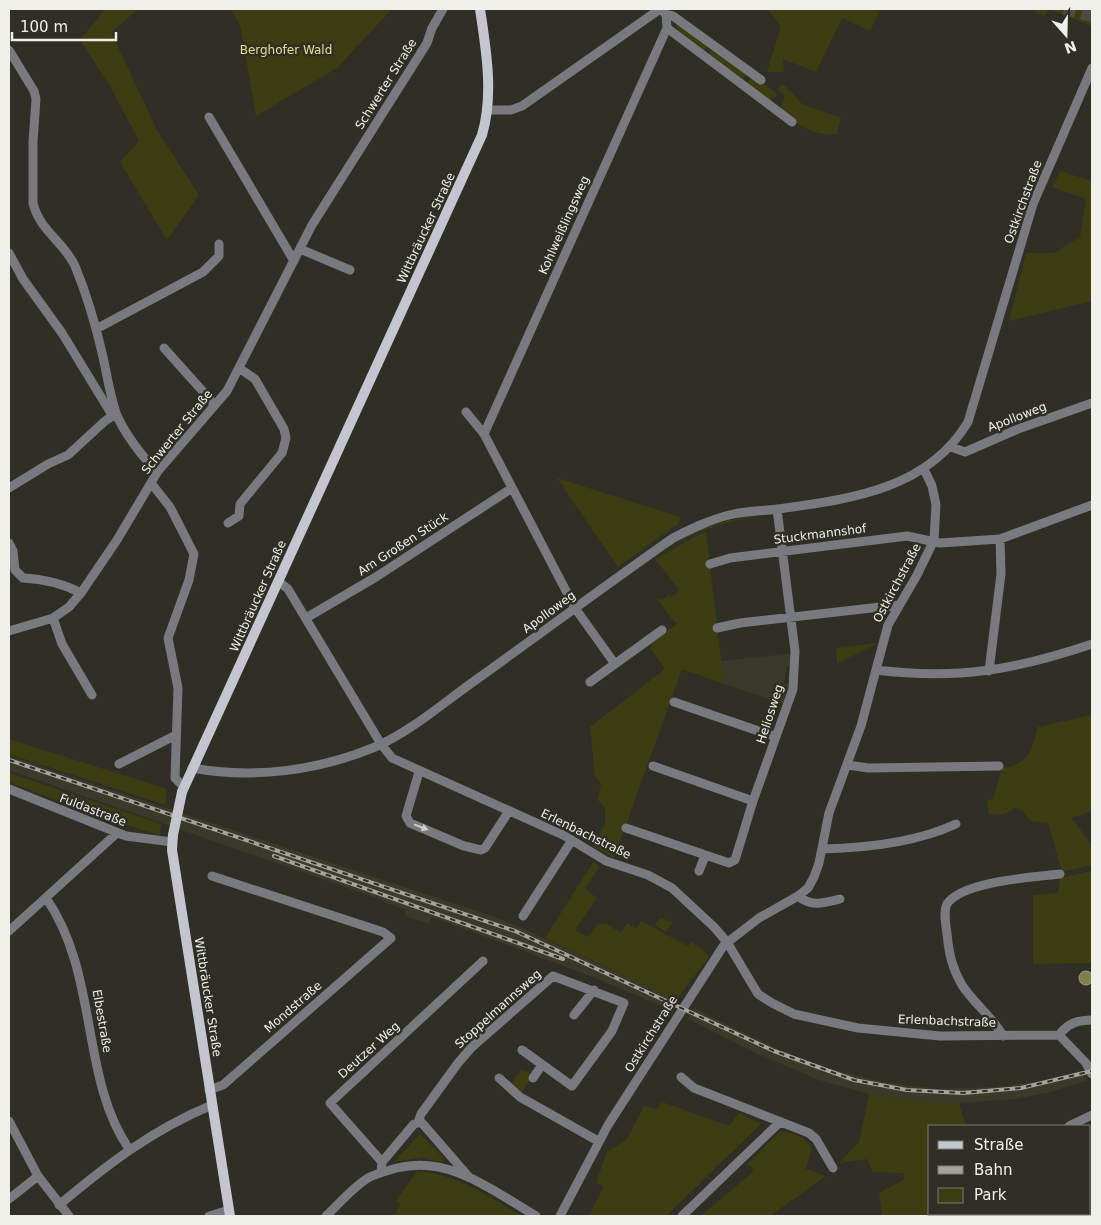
<svg xmlns="http://www.w3.org/2000/svg" width="1101" height="1225" font-family="'DejaVu Sans',sans-serif">
	<style>
		.built { fill: #393a2a }
		.green { fill: #3d3d13 }
		.water { fill: #7f7f4d; stroke: #a1a17c }
		.lines { fill: none; stroke-linecap: round; stroke-linejoin: round }
		.highway-tunnel { stroke: #4c4c43; stroke-width: 12; stroke-dasharray: 12 6; stroke-linecap: butt }
		.minor { stroke: #797a7f; stroke-width: 9 }
		.major { stroke: #c3c6cf; stroke-width: 10 }
		.rail-casing { stroke: #a4a49c; stroke-width: 4 }
		.rail { stroke: #2f2f26; stroke-width: 2; stroke-dasharray: 5.5; stroke-linecap: butt }
		.major-bridge { stroke: #c3c6cf; stroke-width: 10 }
		.oneway { fill: #cccdc9 }
		.labels { text-anchor: middle; dominant-baseline: central; stroke-width: 5; stroke-linejoin: round; paint-order: stroke }
		.park-label { font-size: 12px; fill: #e0e091; stroke: #2f2f26 }
		.street-label { font-size: 12px; fill: #eff0e9; stroke: #2f2f26 }
	</style>
	<rect width="100%" height="100%" fill="#2f2f26"/>
	<path class="built" d="M787 654 791 655V666H787L784 683 789 685 784 704 724 684 721 661Z
		M9 756 489 915 522 928 678 1001 666 1008 593 977 432 917 430 924 405 916 406 910 384 902 385 901 9 770Z
		M693 1008 778 1049 823 1067 882 1082 937 1089 997 1087 1042 1081 1084 1070 1087 1081 1050 1092 1017 1099 959 1103H932L869 1094 819 1080 756 1053 688 1019Z"/>
	<path class="green" d="M103 9H139L111 32 157 130 199 195 167 240 120 162 139 141 110 86 80 40 104 11Z
		M230 9H392L337 68 256 116 240 25Z
		M767 9H881L870 31 842 18 816 72 783 59 784 72H767L781 26Z
		M1033 9H1092V26L1049 9 1044 17Z
		M676 21 707 45 706 49 701 51 677 30Z
		M712 48 745 71 746 75 743 80 706 56Z
		M752 76 776 93 777 96 769 101 745 85Z
		M780 85 786 86 802 104 841 118 837 134C812 135 797 126 781 108L785 96 778 90Z
		M1060 171 1092 181V301L1009 321 1026 253H1054L1080 237 1086 199 1052 187Z
		M557 478 680 517 678 524 618 567Z
		M766 513V515C725 521 688 532 654 557L653 555C690 530 723 520 766 513Z
		M706 531 724 684 682 669 614 858 593 846 605 825V808L597 799 601 785 595 776 590 727 665 669 650 648 652 646 650 643 678 623H675L658 600 660 598 662 600 669 595 671 597 679 590 655 559Z
		M876 643V644L837 664 836 648Z
		M1092 715V811L1072 818 1092 846V865L1062 872 1048 823 1030 821 1023 811 1014 808 1005 814 989 815 987 800 993 799 1002 768C1030 764 1031 751 1038 727Z
		M9 739 167 789 165 805 9 754Z
		M9 773 161 824 160 835 94 815 9 782Z
		M594 861 599 867 585 889 597 898 575 930 589 937 597 924H607L621 933 627 923 636 929 641 921 688 946 691 942 703 950 709 957 676 1000 545 938Z
		M1092 871V963L1033 964V895L1058 893 1060 878Z
		M660 918 673 922 666 932 655 925Z
		M521 1070 529 1072 532 1077 521 1093 510 1085Z
		M869 1094 932 1103H959L966 1126H930V1214H999L995 1216H880L882 1214 879 1193 905 1179 903 1173 873 1172 867 1159 839 1163 859 1142Z
		M662 1102 729 1126 739 1113 761 1124 666 1216H589L604 1186 596 1183 607 1152 627 1139 644 1106 656 1109Z
		M779 1132C793 1131 804 1137 812 1148L806 1169 826 1176 770 1216H701L754 1171 748 1164Z
		M420 1134 445 1159 442 1162 425 1159V1157L394 1162Z
		M417 1171C457 1174 488 1196 522 1216H394L400 1204 396 1201Z"/>
	<path class="water" d="M1079 978a7 7 0 1 1 14 0a7 7 0 1 1-14 0Z"/>
	<g class="lines">
		<path class="highway-tunnel" d="M1064 9 1092 16"/>
		<path class="minor" d="M666 14 673 16 761 80
			M667 28 792 122
			M9 50 34 91 36 99 33 142V203C39 230 64 242 75 266 87 295 96 326 103 357 107 375 110 395 116 413 123 431 143 459 158 471
			M209 117 294 261
			M300 249 350 270
			M9 253 23 279 62 333 112 415
			M96 329 203 272 219 256V244
			M164 348 215 405
			M466 412 484 434 575 608 615 664
			M484 434 667 28 666 14 660 9 522 106 511 110H487
			M951 447 965 452 1018 429 1092 403
			M151 483 170 507 194 554 189 580 168 638 178 688 175 778 183 786
			M9 488 48 464 68 455 105 421 116 414
			M228 523 239 516 240 504 282 453 286 438 284 429 255 379 239 368
			M9 543 13 551 15 570 23 578C45 579 62 583 81 593
			M710 564 730 558 907 536 940 543 1000 539 1092 505
			M278 581 288 589 381 744 392 758 565 836 606 861 648 875 672 888 714 927 727 942 758 994 772 1003 794 1014 858 1028 940 1036 1059 1035 1086 1063 1092 1074
			M53 618 62 644 92 695
			M306 618 376 577 512 488
			M717 628 740 623 898 605
			M9 631 53 618 69 607 81 593 117 540 158 471 227 391 312 225 427 43 432 28 443 9
			M876 670C957 680 1015 670 1092 644
			M989 671 1001 574 1000 539
			M590 682 662 630
			M674 702 776 737
			M119 764 176 735
			M848 765 868 768 999 766
			M653 766 753 801
			M192 768C253 779 318 771 375 747 410 732 442 704 473 682 540 634 606 585 673 538 691 529 709 520 729 515 745 511 762 511 778 509 850 499 927 490 968 422L1033 204 1092 68
			M419 772 406 816 410 823 464 846 481 850 485 848 509 811
			M9 789 126 836 172 842
			M626 828 729 863 735 860 753 801 793 689 795 651 777 509
			M822 849C866 848 915 843 956 824
			M699 871 705 856
			M798 896C811 907 824 903 840 899
			M46 898C99 974 80 1078 129 1149
			M523 916 572 840
			M9 931 117 833
			M574 1015 594 990
			M1059 1035C1068 1023 1078 1020 1092 1020
			M1003 1036C993 1017 974 1004 962 985 952 968 949 954 947 934 946 926 943 912 947 904 962 881 1035 877 1060 874
			M681 1077 694 1088 809 1133 816 1139 833 1168
			M499 1078 520 1097 598 1141
			M533 1078 542 1065
			M209 1090 223 1085 391 938 383 932 212 876
			M9 1121 38 1176 69 1216
			M418 1123H422L468 1176
			M1069 1126 1092 1115
			M382 1162 330 1103 483 961
			M381 1172 382 1162 414 1124 418 1123 421 1114 458 1063 472 1047 553 976 624 1003 612 1031 572 1086 522 1050
			M9 1199 38 1176
			M59 1205C108 1164 152 1130 212 1105
			M209 1216 229 1210
			M326 1216C339 1204 352 1188 368 1178 377 1173 387 1171 397 1168 450 1155 493 1191 536 1216
			M560 1216 608 1125 724 945 759 918 798 896 808 888 814 877 819 863 829 813 861 726 888 625 917 575 934 540 936 505 932 486 924 469
			M682 1216 779 1123"/>
		<path class="major" d="M182 792 482 135C494 95 486 49 480 9
			M173 835 172 850 230 1216"/>
		<g class="rail-casing">
			<path id="rail" d="M9 760 515 931 774 1051 854 1080 907 1090 963 1093 1021 1088 1092 1071
				M274 856 563 959"/>
		</g>
		<use href="#rail" class="rail"/>
		<path class="major-bridge" d="M173 835 182 792"/>
	</g>
	<defs><path id="oneway-solid" d="M-6-.8H1V-3.2L6.5 0L1 3.2V.8H-6Z" transform="scale(1.25)"/></defs>
	<use class="oneway" href="#oneway-solid" transform="translate(421 827) rotate(21)"/>
	<g class="labels">
		<g class="park-label">
			<text x="286" y="50">Berghofer Wald</text>
		</g>
		<g class="street-label">
			<text transform="translate(386 84) rotate(-58)">Schwerter Straße</text>
			<text transform="translate(1023 202) rotate(-70)">Ostkirchstraße</text>
			<text transform="translate(564 225) rotate(-66)">Kohlweißlingsweg</text>
			<text transform="translate(426 228) rotate(-65)">Wittbräucker Straße</text>
			<text transform="translate(1017 417) rotate(-21)">Apolloweg</text>
			<text transform="translate(177 432) rotate(-51)">Schwerter Straße</text>
			<text transform="translate(820 534) rotate(-7)">Stuckmannshof</text>
			<text transform="translate(403 544) rotate(-33)">Am Großen Stück</text>
			<text transform="translate(897 583) rotate(-62)">Ostkirchstraße</text>
			<text transform="translate(258 596) rotate(-66)">Wittbräucker Straße</text>
			<text transform="translate(549 612) rotate(-36)">Apolloweg</text>
			<text transform="translate(770 714) rotate(-72)">Heliosweg</text>
			<text transform="translate(93 810) rotate(21)">Fuldastraße</text>
			<text transform="translate(586 834) rotate(26)">Erlenbachstraße</text>
			<text transform="translate(208 997) rotate(81)">Wittbräucker Straße</text>
			<text transform="translate(293 1007) rotate(-41)">Mondstraße</text>
			<text transform="translate(498 1009) rotate(-42)">Stoppelmannsweg</text>
			<text transform="translate(102 1021) rotate(80)">Elbestraße</text>
			<text transform="translate(947 1021) rotate(2)">Erlenbachstraße</text>
			<text transform="translate(651 1034) rotate(-58)">Ostkirchstraße</text>
			<text transform="translate(369 1050) rotate(-42)">Deutzer Weg</text>
		</g>
	</g>
	<rect width="1101" height="1225" fill="none" stroke="#eff0e9" stroke-width="20"/>
	<rect x="928" y="1125" width="162" height="90" fill="#2f2f26" stroke="#7c7c74"/>
	<rect x="938" y="1141" width="25" height="8" fill="#c3c6cf" stroke="#7c7c74"/>
	<text x="974" y="1150" font-size="15" fill="#eff0e9">Straße</text>
	<rect x="938" y="1166" width="25" height="8" fill="#a4a49c" stroke="#7c7c74"/>
	<text x="974" y="1175" font-size="15" fill="#eff0e9">Bahn</text>
	<rect x="938" y="1188" width="25" height="15" fill="#3d3d13" stroke="#7c7c74"/>
	<text x="974" y="1200" font-size="15" fill="#eff0e9">Park</text>
	<g transform="translate(1066 35) rotate(160)" stroke="#2f2f26" stroke-width="4" paint-order="stroke">
	<path d="M0-4L9 19L0 12L-9 19Z" fill="#eff0e9"/>
	<text y="-8" font-size="14" font-weight="bold" text-anchor="middle" fill="#eff0e9">N</text>
	</g>
	<path d="M12 32v8h104v-8" fill="none" stroke="#eff0e9" stroke-width="2.5"/>
	<text x="20" y="32" font-size="15" fill="#eff0e9" stroke="#2f2f26" stroke-width="4" paint-order="stroke">100 m</text>
</svg>
